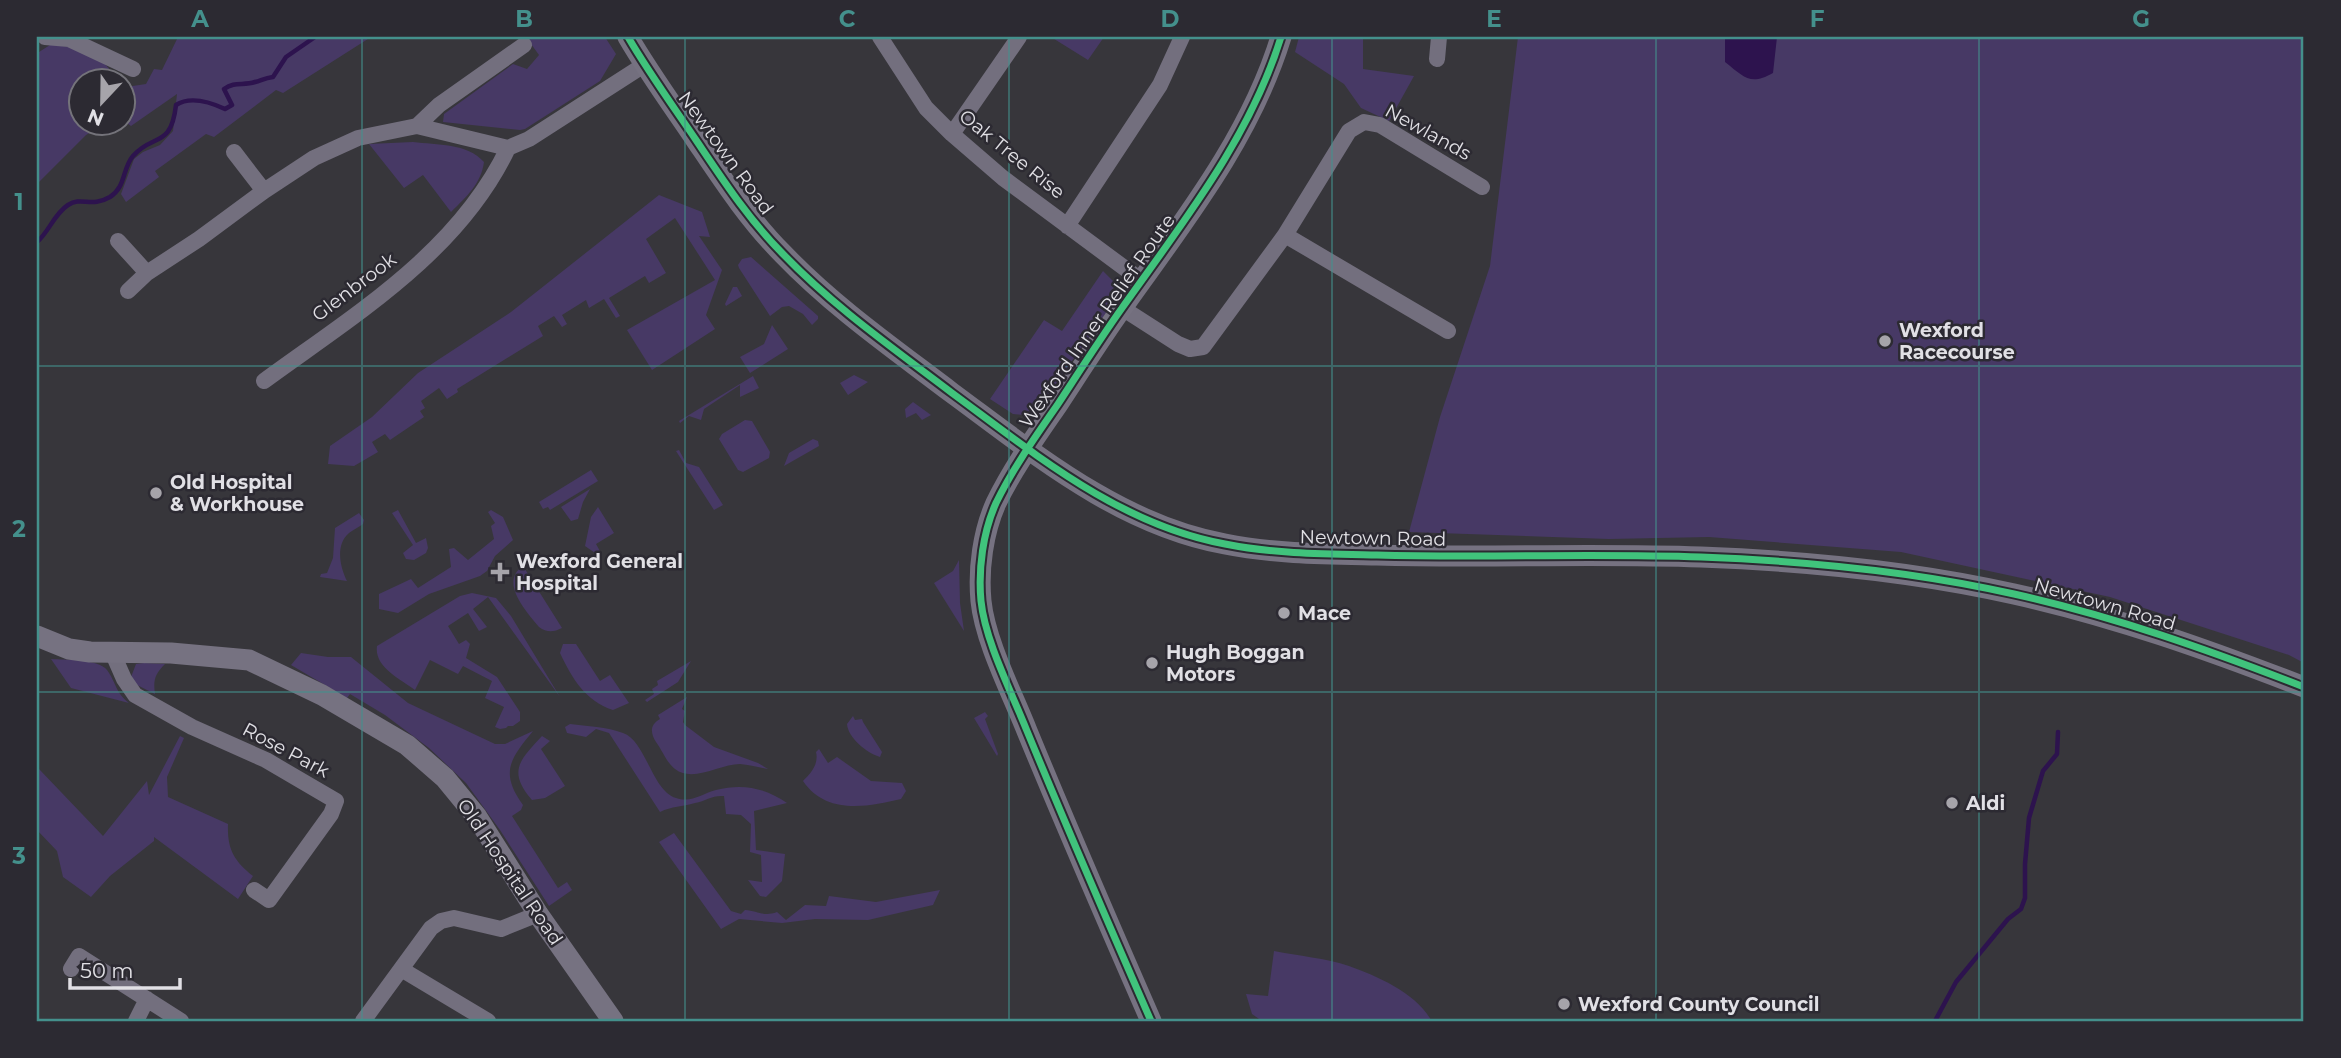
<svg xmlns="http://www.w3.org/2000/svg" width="2341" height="1058" font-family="Montserrat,sans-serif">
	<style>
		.green { fill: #473965 }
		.water { fill: #2d134e }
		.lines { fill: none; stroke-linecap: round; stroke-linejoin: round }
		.stream { stroke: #2d134e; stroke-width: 4.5 }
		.street { stroke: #736f7e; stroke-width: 16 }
		.secondary { stroke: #767281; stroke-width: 21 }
		.cycleway-casing { stroke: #2c2a32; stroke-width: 11 }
		.cycleway { stroke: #40c37c; stroke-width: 7 }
		.grid { fill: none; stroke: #44908c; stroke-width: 2; stroke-opacity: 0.55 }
		.poi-dot { fill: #a6a4aa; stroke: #2c2a32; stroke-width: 2.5 }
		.labels { text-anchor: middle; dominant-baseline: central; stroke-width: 5; stroke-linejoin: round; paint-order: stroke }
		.street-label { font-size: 19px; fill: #e1e0e5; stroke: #2c2a32 }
		.poi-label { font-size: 19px; font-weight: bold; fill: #e1e0e5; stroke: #2c2a32; text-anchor: start }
		.neatline { fill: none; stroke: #44908c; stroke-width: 2.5 }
		.grid-label { font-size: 23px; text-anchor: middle; font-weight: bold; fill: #44908c }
	</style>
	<rect width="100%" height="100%" fill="#37363b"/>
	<path class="green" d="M178 37H371L283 93 276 90 214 137 206 134 155 171 159 177 126 202 121 194 134 159 143 152 160 145 173 131 177 94 131 126 123 120V90L126 87 146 84 154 69 162 70Z
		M526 37H605L616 54 600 81 525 129 520 130 443 122 444 114 513 64 527 69 539 55Z
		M1051 37H1104L1088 60Z
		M1299 37H1363V69L1414 76 1389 121 1361 108 1344 84 1295 52Z
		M1518 37H2304V663L2289 655 2110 597 1901 552 1709 537 1609 539 1409 532 1440 417 1490 266Z
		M50 45C72 45 103 54 113 75L111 80H80V122L106 123 86 135 37 184 38 60 39 52Z
		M413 142C437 145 467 143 484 162 481 184 467 196 451 212L423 175 404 188 369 144Z
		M659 195 702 212 710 237 699 236 722 270 706 315 715 329 652 370 627 330 715 280 675 218 646 239 666 273 649 283 645 276 609 298 620 316 616 318 604 299 589 308 586 300 562 315 567 324 562 327 554 316 538 326 543 336 457 389 458 392 447 399 439 388 421 401 425 408 420 411 424 417 390 440 385 434 372 442 378 452 354 466 328 464 330 446 372 417 418 373 511 312Z
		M751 257 818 316V319L812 325 803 314 789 306 782 307 770 316 739 268 738 265 742 259Z
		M1103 271 1115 283 1112 293 1118 296 1033 416 1013 414 990 399 1044 320 1062 331Z
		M733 287H737L742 296 726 306 725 304Z
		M772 325 788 349 750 373 740 357 764 344Z
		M854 375 868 382 848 395 840 383Z
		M753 376 759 388 740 397V385L704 409 701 420 689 416 680 423 679 421Z
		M913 402 931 415 922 420 916 413 906 418 905 409Z
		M745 420 752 421 770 452 769 458 743 472 738 470 719 439 722 434Z
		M813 439 818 441 819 446 784 466 789 453Z
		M679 450 686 463 699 467 723 505 714 510 676 451Z
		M591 470 598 481 550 510 548 507 543 509 539 502Z
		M590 489 583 502 578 519 571 521 561 507Z
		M598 507 614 533 596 544 601 553 598 555 585 546 591 517Z
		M398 510 416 543 426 538 428 548 426 553 414 560 406 559 403 553 413 545 392 513Z
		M491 510 503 517 513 540 495 556 487 571 480 576 429 594 398 613 379 609V594L411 579 418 588 451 567 449 549 454 548 468 560 494 539 491 526 495 523 488 512Z
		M359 513 364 520 363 524C359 527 353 530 349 533 335 545 340 567 347 581L320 577 321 574 327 573 333 558 335 528Z
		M959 560 960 603 964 631 934 583 953 571Z
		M523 566 562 628C554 632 547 633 539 627 526 611 499 582 523 566Z
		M472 593 496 598 511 616 560 697 488 597 473 609 487 627 479 631 468 613 448 626 459 644 466 640 470 644 466 658 497 677 520 712V721L513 726H508L506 728 500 729 495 727 504 707 485 698 492 681 463 666 458 674 430 660 415 690C400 679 374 667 377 646L460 596Z
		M563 644H576L600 681 610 675 629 703 613 710C585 701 572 678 560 653Z
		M301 653 328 657H351L408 703 495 744H505L533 731C511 758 499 772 523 805L521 810 512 816 558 888 567 882 572 890 549 906 500 830 466 783 429 748 385 715 350 694 347 698 291 665Z
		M51 659C65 660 99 659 107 670 116 682 115 692 129 703L71 688Z
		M691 661 678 682 647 702 645 700 654 694 652 689 658 685 657 681Z
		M144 663 165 664C155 674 153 680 155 694L135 684 131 677 136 664Z
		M687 697 682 709 685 711 683 722 685 725 714 747 758 763 768 769C759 767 749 765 740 764 720 764 693 783 675 769 667 763 662 750 656 742 650 732 650 725 660 719L658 715Z
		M985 712 988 716 985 719 998 754 997 756 974 718Z
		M853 716 855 720 862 719 863 722 882 752 880 757C867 753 848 738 847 724Z
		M570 724C587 726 607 727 623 733 646 741 652 791 676 798 692 803 701 794 716 790 743 783 765 788 787 803L754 811 756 850 785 854 782 881 766 897 760 896 748 880 762 882 761 855 750 852 751 824 741 815 726 814 724 796C712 795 706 801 695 803 682 807 672 806 660 812L609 733 596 729 586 737 567 733 565 727Z
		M180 736 184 738 167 777 168 797 228 824C227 849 234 861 253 876L238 899 154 837V841L110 876 91 897 63 877 57 851 37 830V773L39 769 103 836 147 781 149 795Z
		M542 736 550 741 541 749 565 786 545 798 532 800C507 771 520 760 542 736Z
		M819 749 828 763 837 757 871 781 902 783 906 791 901 799C867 807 826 815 803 781 811 773 819 764 816 752Z
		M674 833 731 911 741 914 745 910C758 911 764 917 777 912L786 920 805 905 826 906 829 896 876 902 940 890 933 905 868 920 815 919 782 923 739 919 721 929 659 842Z
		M1274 951C1298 956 1326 958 1349 966 1377 976 1416 993 1431 1020L1262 1021 1252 1014 1246 994 1268 996Z"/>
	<path class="water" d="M1725 37H1777L1773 73C1750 86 1744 77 1725 62Z"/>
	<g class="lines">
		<path class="stream" d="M37 242C49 232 54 214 68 205 82 196 91 208 110 197 126 187 122 169 133 156 153 133 171 149 176 105 190 96 210 102 225 109L232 105 224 89C235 81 243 86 255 82 262 80 265 78 273 77L286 57 315 37
			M1935 1021 1956 982 2008 919 2021 909 2025 898V864L2029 818 2043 771 2057 754 2058 732"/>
		<path class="street" d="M45 37 69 39 133 69
			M880 37 926 108 952 134 1003 178 1142 281
			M1437 59 1439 37
			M417 126 439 105 524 45
			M952 134 1019 37
			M234 152 264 191
			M1067 226 1160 85 1182 37
			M1285 235 1448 331
			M118 241 147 273
			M128 291 147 273 199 239 264 191 314 158 358 138 417 126 508 148
			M1122 308 1178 344 1190 349 1203 347 1285 235 1349 131 1364 122 1380 125 1482 187
			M264 381C354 315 458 253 508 148L529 139 644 65
			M113 654 124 679 135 695 192 727 266 760 336 801 331 814 269 900 254 890
			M71 969 79 956 181 1021
			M401 969 488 1021
			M136 1021 147 999
			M363 1021 431 928 441 921 454 918 501 929 538 914"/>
		<path class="secondary" d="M628 37C649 73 673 106 696 140 723 180 749 220 783 254 834 307 893 348 952 393 1035 454 1120 525 1225 544 1275 554 1326 554 1377 555 1485 558 1593 553 1701 557 1806 561 1912 571 2014 594 2113 616 2209 650 2304 687
			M37 636 69 649 90 652 171 653 249 660 322 695 407 745 445 778 477 817 538 914 613 1021
			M1151 1021C1109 925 1067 828 1027 731 1012 693 985 641 981 601 978 569 983 532 996 503 1013 468 1036 436 1058 404 1079 372 1100 339 1122 308 1183 222 1250 138 1281 37"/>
		<g class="cycleway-casing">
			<path id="cycleway" d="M628 37C649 73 673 106 696 140 723 180 749 220 783 254 834 307 893 348 952 393 1035 454 1120 525 1225 544 1275 554 1326 554 1377 555 1485 558 1593 553 1701 557 1806 561 1912 571 2014 594 2113 616 2209 650 2304 687
				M1151 1021C1109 925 1067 828 1027 731 1012 693 985 641 981 601 978 569 983 532 996 503 1013 468 1036 436 1058 404 1079 372 1100 339 1122 308 1183 222 1250 138 1281 37"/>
		</g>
		<use href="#cycleway" class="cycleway"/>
	</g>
	<path class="grid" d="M362 37V1021M685 37V1021M1009 37V1021M1332 37V1021M1656 37V1021M1979 37V1021M37 366H2304M37 692H2304"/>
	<g class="poi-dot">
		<circle cx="1885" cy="341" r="7"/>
		<circle cx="156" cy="493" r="7"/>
		<path d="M496.5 561.5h7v7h7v7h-7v7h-7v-7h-7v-7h7z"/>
		<circle cx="1284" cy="613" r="7"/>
		<circle cx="1152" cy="663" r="7"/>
		<circle cx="1952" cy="803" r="7"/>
		<circle cx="1564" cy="1004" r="7"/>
	</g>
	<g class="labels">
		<g class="street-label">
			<text transform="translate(1428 132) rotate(29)">Newlands</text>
			<text transform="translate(726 153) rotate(54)">Newtown Road</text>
			<text transform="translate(1012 154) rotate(39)">Oak Tree Rise</text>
			<text transform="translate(354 287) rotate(-37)">Glenbrook</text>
			<text transform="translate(1097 321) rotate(-55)">Wexford Inner Relief Route</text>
			<text transform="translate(1373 538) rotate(1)">Newtown Road</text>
			<text transform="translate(2105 604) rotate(16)">Newtown Road</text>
			<text transform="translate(286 750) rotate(28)">Rose Park</text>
			<text transform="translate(510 872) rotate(56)">Old Hospital Road</text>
		</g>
		<g class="poi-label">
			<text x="1899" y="330">Wexford<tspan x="1899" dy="22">Racecourse</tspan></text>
			<text x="170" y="482">Old Hospital<tspan x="170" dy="22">&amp; Workhouse</tspan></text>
			<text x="516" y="561">Wexford General<tspan x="516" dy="22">Hospital</tspan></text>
			<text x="1298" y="613">Mace</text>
			<text x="1166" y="652">Hugh Boggan<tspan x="1166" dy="22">Motors</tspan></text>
			<text x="1966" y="803">Aldi</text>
			<text x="1578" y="1004">Wexford County Council</text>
		</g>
	</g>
	<rect width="2341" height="1058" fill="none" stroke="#2c2a32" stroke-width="77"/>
	<g transform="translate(102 102) rotate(202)"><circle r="33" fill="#2c2a32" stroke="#74737a" stroke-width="2"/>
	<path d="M0-5L12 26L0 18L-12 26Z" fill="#a6a4aa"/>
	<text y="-10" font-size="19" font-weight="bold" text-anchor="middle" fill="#e1e0e5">N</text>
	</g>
	<path d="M70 978v10h110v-10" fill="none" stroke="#e1e0e5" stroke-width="3.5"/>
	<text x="80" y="978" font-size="21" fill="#e1e0e5" stroke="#2c2a32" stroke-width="5" paint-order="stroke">50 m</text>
	<rect x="38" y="38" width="2264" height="982" class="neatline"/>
	<g class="grid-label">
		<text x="200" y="27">A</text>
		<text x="524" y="27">B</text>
		<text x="847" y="27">C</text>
		<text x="1170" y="27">D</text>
		<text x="1494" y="27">E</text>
		<text x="1817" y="27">F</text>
		<text x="2141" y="27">G</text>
		<text x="19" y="210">1</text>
		<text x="19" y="537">2</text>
		<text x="19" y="864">3</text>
	</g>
</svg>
